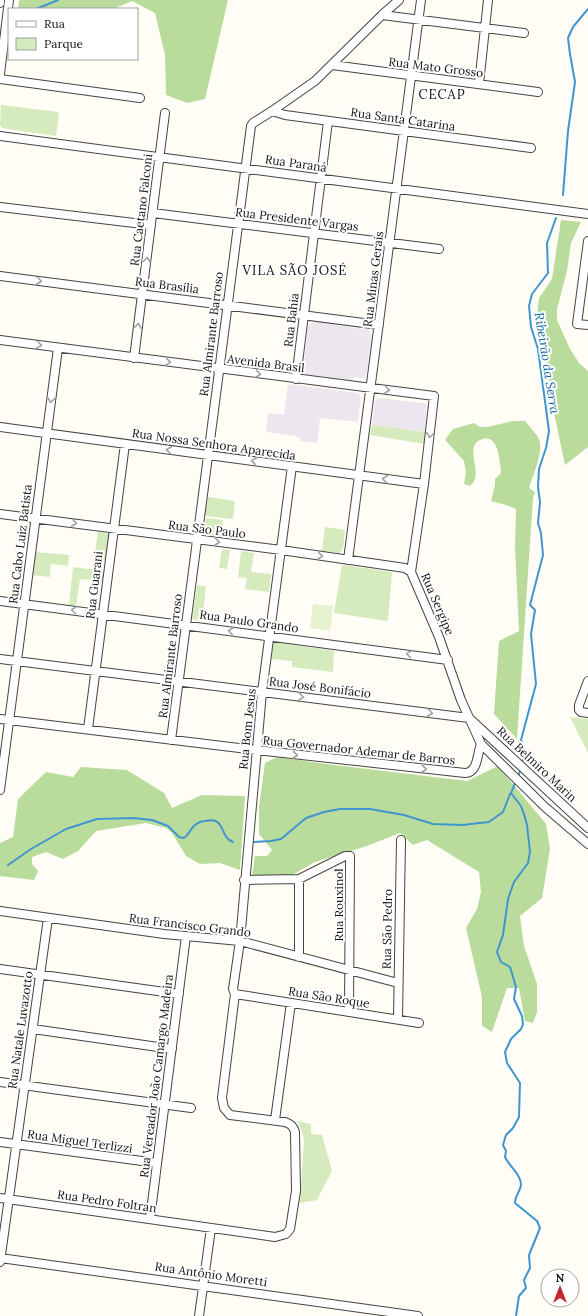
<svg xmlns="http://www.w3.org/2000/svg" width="588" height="1316" font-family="Lora,serif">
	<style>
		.industrial { fill: #eee6ef }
		.green { fill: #d5ebbd }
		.forest { fill: #b9dc9c }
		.pitch { fill: #e6f2cf }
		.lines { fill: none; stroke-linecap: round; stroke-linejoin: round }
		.stream { stroke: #3f96cf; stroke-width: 2 }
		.minor-casing { stroke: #444; stroke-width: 10 }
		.minor { stroke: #fff; stroke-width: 8 }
		.oneway { stroke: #a0a0a0 }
		.labels { text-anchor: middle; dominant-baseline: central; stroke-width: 4; stroke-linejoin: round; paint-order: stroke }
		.street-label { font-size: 12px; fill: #111; stroke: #fff }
		.neighbourhood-label { font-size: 13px; letter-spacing: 1px; fill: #111; stroke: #fff }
		.water-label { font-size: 13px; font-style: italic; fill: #1768a6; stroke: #fff }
	</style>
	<rect width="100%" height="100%" fill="#fffdf5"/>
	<path class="industrial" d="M315 322 369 330 372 336 366 376 364 378 355 377 351 380 304 374 303 372 308 327 310 324Z
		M288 384 357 393 360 395 361 399 358 422 320 418 317 443 300 441 301 438 296 437V436L266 432 268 413 284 415Z
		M378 398 423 403 427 404 425 432 372 425 375 401Z"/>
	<path class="green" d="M1 105 59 112 56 136 2 128 0 125Z
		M372 425 425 432 424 444 370 435Z
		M208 497 235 501 233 519 205 516Z
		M206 518 223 520 221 538 203 534Z
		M325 527 345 530 343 548 340 553 322 551Z
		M98 532 109 534 105 560 94 558Z
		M222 549 230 550 227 569 219 568Z
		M241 551 254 553 251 572 271 574 269 592 245 589 247 578 238 577Z
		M34 552 69 555 68 566 51 564 50 577 31 575Z
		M342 565 392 572 388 621 334 613Z
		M73 567 104 571 103 581 80 579 76 606 69 605Z
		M197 585 206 586 202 621 192 619Z
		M274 642 334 651 333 672 292 667V661L271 659Z
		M570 717 588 719V753Z
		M297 1121 311 1124V1134L322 1135 332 1171 317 1200 300 1203 304 1140 301 1129Z"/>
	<path class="forest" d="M20 0H228L205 99 187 103 166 95 165 55 155 13 132 1 113 9H18L19 1Z
		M561 220 581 222 571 243 567 271 557 309V320L570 349 579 363 588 371V447L565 465 552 403 544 336 537 316 539 298 552 279Z
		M513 421H525C529 426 536 433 539 439 544 451 533 475 529 488L535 492 533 498 517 739 494 714 499 641 519 631 515 548 516 509 506 505 491 501 495 485V479L501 473C500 463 499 435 483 439 480 440 477 441 475 444 470 455 478 467 475 478 475 481 472 484 470 486L464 484 466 472 464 461 445 440 453 429 474 423 480 427H487Z
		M277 757 326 764 467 781 498 766 546 824 550 849 542 898 520 916 524 946 537 984V1012L533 1023 525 1021 519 988H507L492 1032 482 1026V997L466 928 477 909 481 892 479 872 427 840 413 845 400 833 367 846 315 862 292 875 252 876 255 856H267L272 850 259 834V807L265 763Z
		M81 767 127 770 164 793 172 808 202 795 245 796 240 870 220 863 200 864 186 856 172 833 166 828 146 823 96 831 78 851 63 859 46 852 32 857V864L38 871 34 880 0 876V843L13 837 18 799 46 772 73 777Z"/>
	<path class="pitch" d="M313 604 333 606 330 631 310 628Z"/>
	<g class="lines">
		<path class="stream" d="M36 9 58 0
			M563 195 568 131 575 82 570 54 568 38 573 27 588 9
			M522 764 524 754 521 740 536 684 531 634 535 610 530 605 543 555 541 533 538 523 540 502 538 487 539 469 546 448 549 431 538 349 531 327 529 306 532 294 548 273 547 243 556 218
			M518 777 521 768
			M254 842 271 841 281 839 306 818 324 812 340 809H370L404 815 433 824 462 825 489 822 503 812 510 794
			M8 865 31 849 66 829 97 819 133 818 152 820 168 826 179 837 184 838C189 835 190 829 194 826 197 823 202 821 206 821 226 816 219 837 233 842
			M516 1316 519 1296 526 1288 524 1280 530 1268 529 1255 540 1228 537 1221 515 1203C515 1196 520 1192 521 1185 521 1174 509 1166 505 1157L506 1151 503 1145 506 1135 513 1128 519 1117 520 1083 507 1063 505 1052 511 1039 521 1029 523 1024 522 1016 514 999 516 987 510 967 501 962 497 952 503 935 508 899 514 882 528 863 530 852 527 825 524 814 521 806 511 793 516 781"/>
		<g class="minor-casing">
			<path id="minor" d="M0 3V0
				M382 15 524 33
				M332 65 538 92
				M0 74 9 0
				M0 79 140 98
				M479 84 488 0
				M272 111 285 115 531 148
				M0 136 588 214
				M0 207 151 225
				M153 213 439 249
				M588 241 577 324 588 325
				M0 276 379 325
				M0 340 434 396 424 484 411 572 439 637 461 700 481 744 545 807 588 844
				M134 358 165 113
				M296 379 328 121
				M0 427 424 484
				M0 514 281 550 405 568 411 572
				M348 560 421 0
				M0 601 448 660
				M0 659 469 718 588 828
				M588 681 579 705V710L581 712 588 713
				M0 719 256 750 465 773C478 773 477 754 481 744
				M88 729 125 444
				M171 740 251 126 253 123 272 111 315 81 382 15 399 0
				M0 790 58 348
				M244 880 299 879 345 856H350L349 1012
				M0 911 164 934 240 941 398 983
				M299 957V879
				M0 969 179 994
				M235 994 419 1023
				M398 1019 401 840
				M33 1029 172 1049
				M0 1082 191 1108
				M275 1120 291 1003
				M0 1142 157 1163
				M0 1198 275 1237 286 1234 290 1229 296 1191 295 1132C293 1126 291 1124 285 1122L230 1115 224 1108 222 1098 235 994 233 989 240 941 262 692 292 466
				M150 1219 186 936
				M0 1258 418 1316
				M0 1262 48 918
				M199 1316 211 1228"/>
		</g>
		<use href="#minor" class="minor"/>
	</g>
	<defs><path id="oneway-chevron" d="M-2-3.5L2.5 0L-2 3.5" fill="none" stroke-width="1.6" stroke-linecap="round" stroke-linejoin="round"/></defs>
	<g class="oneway">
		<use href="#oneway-chevron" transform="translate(147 260) rotate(-83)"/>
		<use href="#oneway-chevron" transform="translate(39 281) rotate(7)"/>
		<use href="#oneway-chevron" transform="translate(138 326) rotate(-83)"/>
		<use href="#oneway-chevron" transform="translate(39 345) rotate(8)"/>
		<use href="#oneway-chevron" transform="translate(168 362) rotate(8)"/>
		<use href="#oneway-chevron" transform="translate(258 374) rotate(7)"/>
		<use href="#oneway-chevron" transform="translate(387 390) rotate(7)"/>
		<use href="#oneway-chevron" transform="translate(51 400) rotate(97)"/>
		<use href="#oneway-chevron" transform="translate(430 435) rotate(97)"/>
		<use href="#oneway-chevron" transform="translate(169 450) rotate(-172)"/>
		<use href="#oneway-chevron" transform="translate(254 461) rotate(-172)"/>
		<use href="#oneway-chevron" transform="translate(385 479) rotate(-172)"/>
		<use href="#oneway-chevron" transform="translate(74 523) rotate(7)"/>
		<use href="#oneway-chevron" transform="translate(217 542) rotate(8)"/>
		<use href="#oneway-chevron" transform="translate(320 556) rotate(8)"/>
		<use href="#oneway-chevron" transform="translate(74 610) rotate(-173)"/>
		<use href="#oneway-chevron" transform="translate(231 631) rotate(-172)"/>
		<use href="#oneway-chevron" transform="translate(409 654) rotate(-172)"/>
		<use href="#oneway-chevron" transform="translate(301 697) rotate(7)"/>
		<use href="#oneway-chevron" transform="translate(430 713) rotate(7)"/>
		<use href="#oneway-chevron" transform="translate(295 755) rotate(6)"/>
		<use href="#oneway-chevron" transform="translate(424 769) rotate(6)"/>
	</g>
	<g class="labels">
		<g class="street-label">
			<text transform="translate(436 67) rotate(7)">Rua Mato Grosso</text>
			<text transform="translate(403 119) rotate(8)">Rua Santa Catarina</text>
			<text transform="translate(296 163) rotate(8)">Rua Paraná</text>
			<text transform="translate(141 210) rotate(-83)">Rua Caetano Falconi</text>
			<text transform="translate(297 219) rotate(7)">Rua Presidente Vargas</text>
			<text transform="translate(373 279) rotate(-83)">Rua Minas Gerais</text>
			<text transform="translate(167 285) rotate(7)">Rua Brasília</text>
			<text transform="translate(291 320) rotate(-83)">Rua Bahia</text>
			<text transform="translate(211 334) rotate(-83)">Rua Almirante Barroso</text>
			<text transform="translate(266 363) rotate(7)">Avenida Brasil</text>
			<text transform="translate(214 444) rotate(8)">Rua Nossa Senhora Aparecida</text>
			<text transform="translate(207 529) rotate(7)">Rua São Paulo</text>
			<text transform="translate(20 544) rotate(-83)">Rua Cabo Luiz Batista</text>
			<text transform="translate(94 585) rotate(-83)">Rua Guarani</text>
			<text transform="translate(438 604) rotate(67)">Rua Sergipe</text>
			<text transform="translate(249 621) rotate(8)">Rua Paulo Grando</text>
			<text transform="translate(170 656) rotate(-83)">Rua Almirante Barroso</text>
			<text transform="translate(320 687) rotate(7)">Rua José Bonifácio</text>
			<text transform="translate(247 729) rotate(-84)">Rua Bom Jesus</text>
			<text transform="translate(359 750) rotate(6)">Rua Governador Ademar de Barros</text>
			<text transform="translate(537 764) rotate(43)">Rua Belmiro Marin</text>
			<text transform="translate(338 905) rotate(-90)">Rua Rouxinol</text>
			<text transform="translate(190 925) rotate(7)">Rua Francisco Grando</text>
			<text transform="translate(387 929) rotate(-89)">Rua São Pedro</text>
			<text transform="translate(329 997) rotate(9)">Rua São Roque</text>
			<text transform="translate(20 1030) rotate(-82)">Rua Natale Luvazotto</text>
			<text transform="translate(156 1076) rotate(-83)">Rua Vereador João Camargo Madeira</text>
			<text transform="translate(80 1141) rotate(8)">Rua Miguel Terlizzi</text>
			<text transform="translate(107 1201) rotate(8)">Rua Pedro Foltran</text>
			<text transform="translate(211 1274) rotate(8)">Rua Antônio Moretti</text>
		</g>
		<g class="neighbourhood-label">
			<text x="442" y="94">CECAP</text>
			<text x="295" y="270">VILA SÃO JOSÉ</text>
		</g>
		<g class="water-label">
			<text transform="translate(547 363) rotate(81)">Ribeirão da Serra</text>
		</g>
	</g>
	<rect x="8" y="8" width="130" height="52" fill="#ffffff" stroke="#a0a0a0"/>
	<rect x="16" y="21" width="20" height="6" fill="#ffffff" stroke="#a0a0a0"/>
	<text x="44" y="28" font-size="12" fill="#111111">Rua</text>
	<rect x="16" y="38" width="20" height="12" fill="#d5ebbd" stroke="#a0a0a0"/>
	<text x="44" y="48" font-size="12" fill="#111111">Parque</text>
	<g transform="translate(560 1288)"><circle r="19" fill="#ffffff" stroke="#a0a0a0"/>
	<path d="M0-3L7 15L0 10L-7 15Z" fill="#c4262e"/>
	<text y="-6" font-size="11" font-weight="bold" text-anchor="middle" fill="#111111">N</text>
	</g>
</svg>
